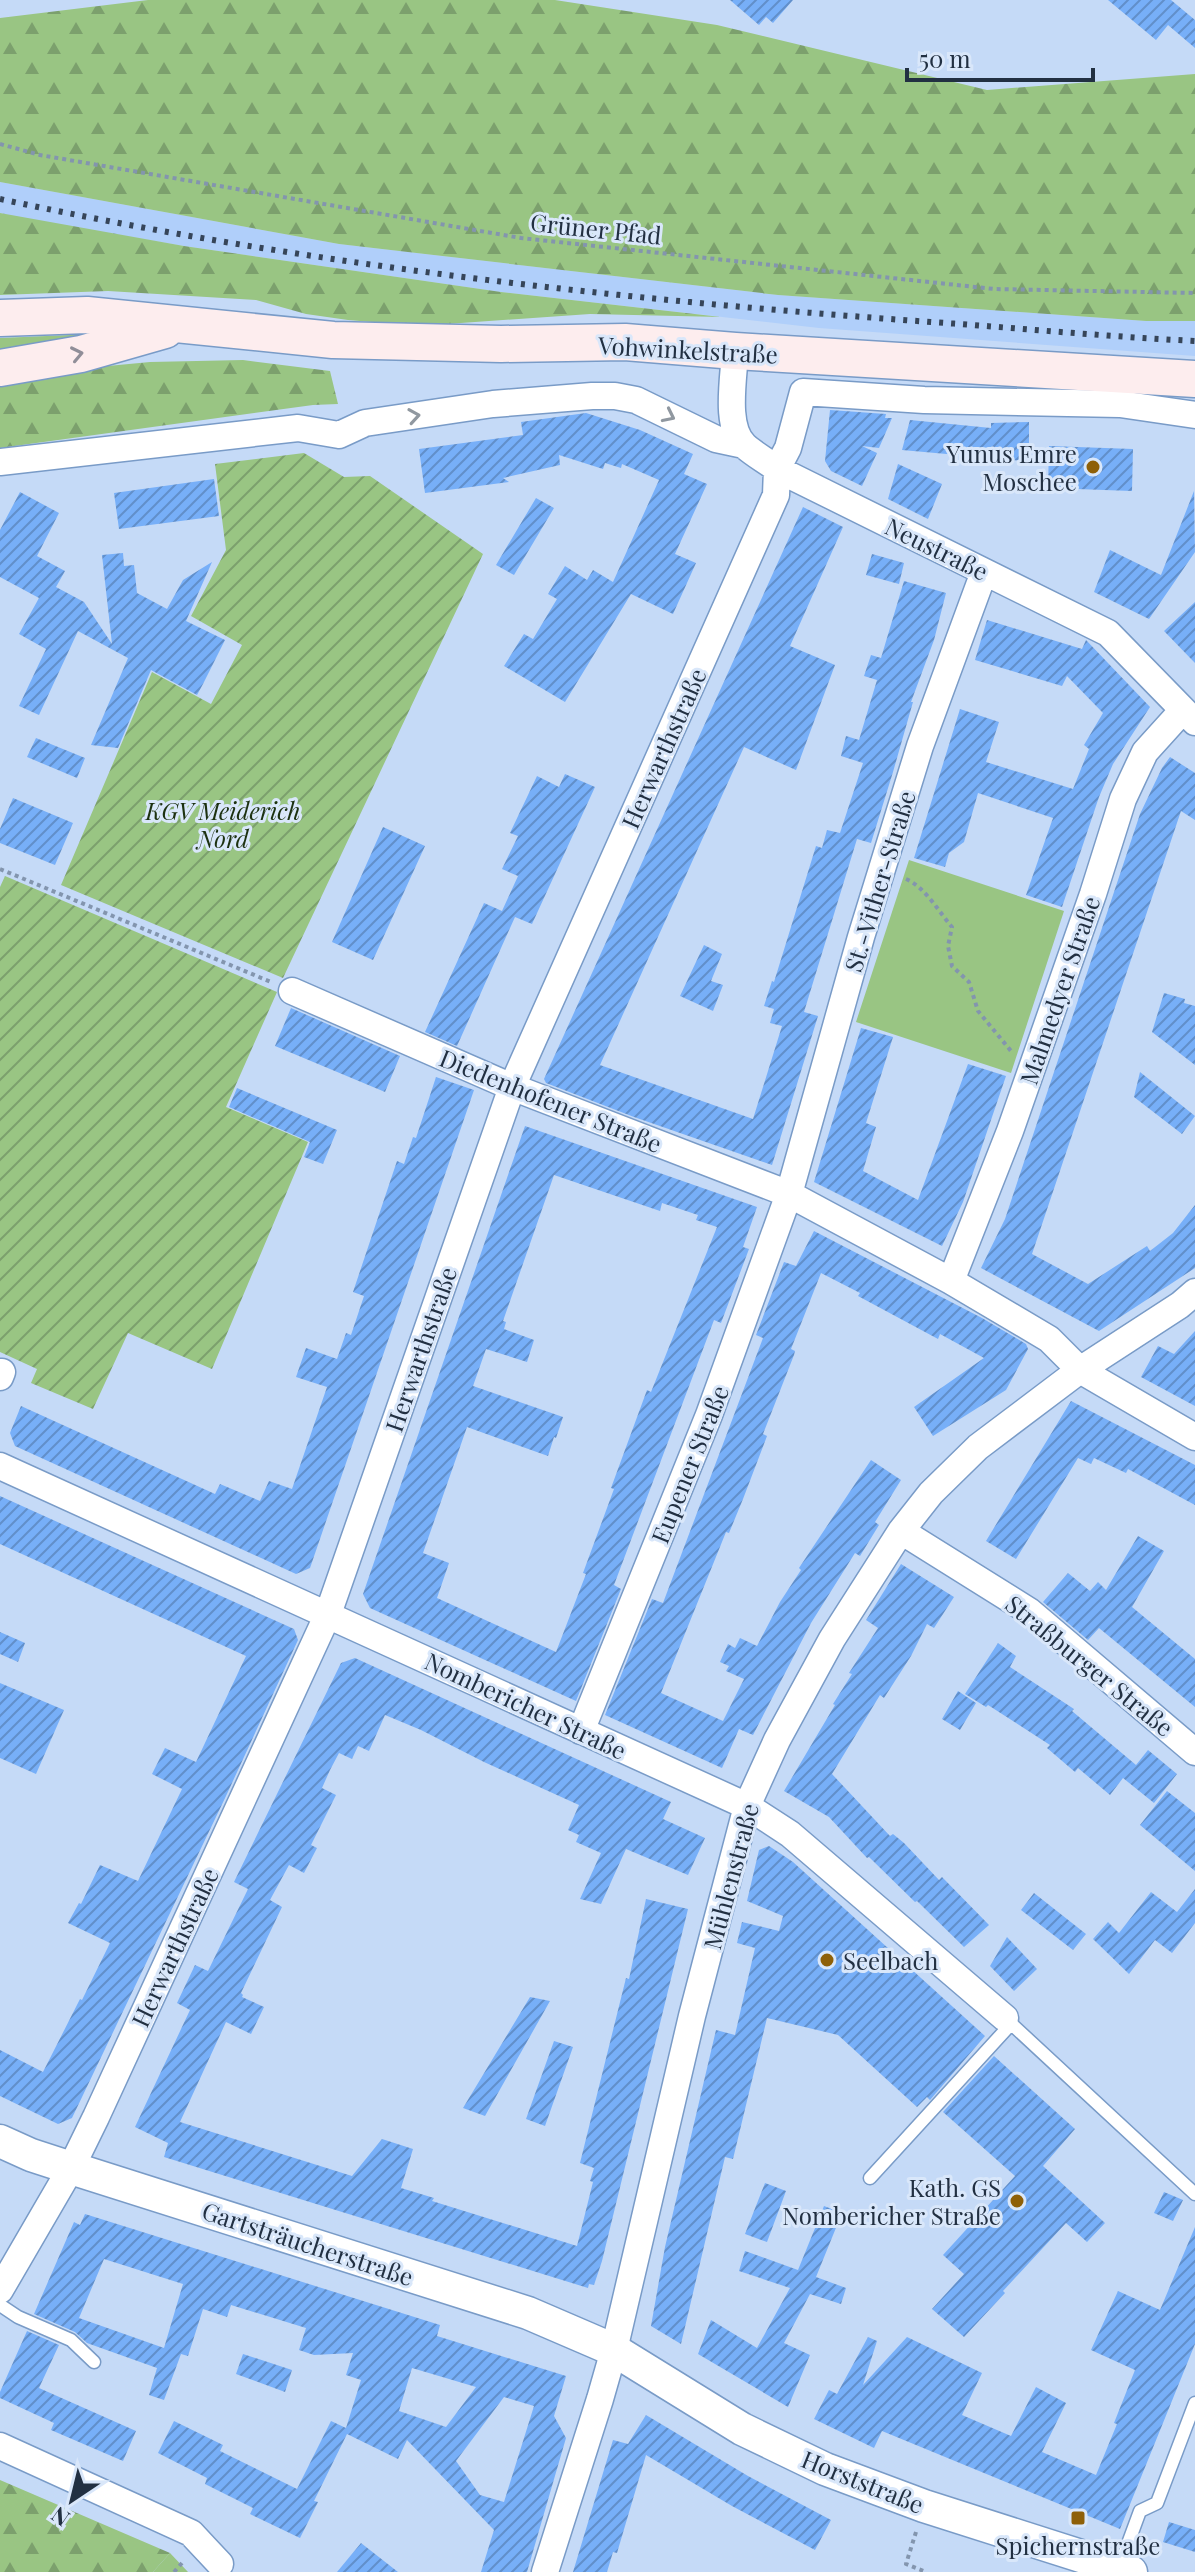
<svg xmlns="http://www.w3.org/2000/svg" width="1195" height="2572" font-family="'Playfair Display',serif">
	<style>
		.built { fill: #b0cffa }
		.grass { fill: url(#grass-tufts) }
		.forest { fill: url(#forest-firs) }
		.park { fill: #99c583 }
		.garden { fill: url(#garden-furrows) }
		.building { fill: url(#building-hatch); fill-rule: evenodd }
		.lines { fill: none; stroke-linecap: round; stroke-linejoin: round }
		.service-casing { stroke: #799bc7; stroke-width: 15 }
		.minor-casing { stroke: #799bc7; stroke-width: 29 }
		.tertiary-casing { stroke: #799bc7; stroke-width: 35 }
		.secondary-casing { stroke: #799bc7; stroke-width: 39 }
		.path { stroke: #8395ae; stroke-width: 4; stroke-dasharray: 4 4; stroke-linecap: butt }
		.service { stroke: #fff; stroke-width: 12 }
		.minor { stroke: #fff; stroke-width: 26 }
		.tertiary { stroke: #fff; stroke-width: 32 }
		.secondary { stroke: #fdedee; stroke-width: 36 }
		.rail { stroke: #364559; stroke-width: 6; stroke-dasharray: 4 8; stroke-linecap: butt }
		.oneway { stroke: #908e98 }
		.oneway2 { stroke: #9098a0 }
		.poi-dot { fill: #8e6008; stroke: #d9e7fa; stroke-width: 3 }
		.labels { text-anchor: middle; dominant-baseline: central; stroke-width: 6; stroke-linejoin: round; paint-order: stroke }
		.street-label { font-size: 24px; fill: #223042; stroke: #d9e7fa }
		.poi-label { font-size: 24px; fill: #223042; stroke: #d9e7fa; text-anchor: end }
		.park-label { font-size: 24px; font-style: italic; fill: #1c3110; stroke: #d9e7fa }
	</style>
	<defs>
		<pattern id="grass-tufts" width="24" height="20" patternUnits="userSpaceOnUse" patternTransform="scale(2)"><rect width="24" height="20" fill="#99c583"/><path d="M3 7l-1-3M5 7V3M7 7l1-3M15 17l-1-3M17 17v-4M19 17l1-3" fill="none" stroke="#7ca06d"/></pattern>
		<pattern id="forest-firs" width="22" height="20" patternUnits="userSpaceOnUse" patternTransform="scale(2)"><rect width="22" height="20" fill="#99c583"/><path d="M5 1l3.5 6h-7zM16 11l3.5 6h-7z" fill="#7ca06d"/></pattern>
		<pattern id="garden-furrows" width="10" height="10" patternUnits="userSpaceOnUse" patternTransform="scale(2)"><rect width="10" height="10" fill="#99c583"/><path d="M-1 1l2-2M0 10L10 0M9 11l2-2" fill="none" stroke="#7ca06d"/></pattern>
		<pattern id="building-hatch" width="6" height="6" patternUnits="userSpaceOnUse" patternTransform="scale(2)"><rect width="6" height="6" fill="#77aff8"/><path d="M-1 1l2-2M0 6l6-6M5 7l2-2" fill="none" stroke="#618fca"/></pattern>
	</defs>
	<rect width="100%" height="100%" fill="#c5daf7"/>
	<path class="built" d="M0 182 339 244 778 295 1146 321H1195V356L819 328 501 292 184 246 24 219 0 213Z"/>
	<path class="grass" d="M70 335H79L81 338 0 357V338Z"/>
	<path class="forest" d="M148 0H555L717 25 987 90 1195 74V321H1146L778 295 339 244 0 182V18Z
		M0 213 184 246 501 292 721 317 590 314 419 326 348 320 306 314 256 300 108 291 0 295Z
		M243 360 330 371 338 404 313 405 0 448V383L76 369 150 362Z
		M0 2480 170 2553 153 2572H0Z"/>
	<path class="park" d="M909 860 1064 911 1011 1073 856 1022Z
		M170 2553 188 2572H153Z"/>
	<path class="garden" d="M304 453 344 477 370 476 483 554 283 978 61 885 152 672 211 704 242 645 191 616 226 550 215 464Z
		M5 876 277 992 226 1107 308 1142 212 1369 128 1333 93 1409 31 1383 37 1369 0 1352V887Z"/>
	<path class="building" d="M730 0H793L773 23 766 17 759 25Z
		M1108 0H1171L1195 20V48L1168 25 1156 40Z
		M830 410 886 414 885 418H892L879 448 862 446 877 453 862 486 831 471 825 461Z
		M586 413 640 430 693 454 684 474 707 484 675 554 696 563 673 614 631 594 565 702 504 666 524 634 533 639 557 599 548 594 565 566 587 580 593 570 613 582 659 480 622 464 621 468 605 463 603 469 559 455 560 465 503 478 509 482 425 493 419 449 523 435 521 422Z
		M910 420 991 428V423L1029 422V460L991 461V458L902 450Z
		M1049 446 1133 449 1132 491 1048 488Z
		M898 464 942 484 928 519 888 499Z
		M214 479 219 516 119 529 114 493Z
		M1194 491 1195 552 1149 619 1094 592 1110 550 1161 575Z
		M20 492 59 513 37 556 65 571 56 587 84 602 112 644 102 555 123 553 124 566 134 565 137 593 167 609 183 580 212 562 186 621 225 640 203 684 197 695 151 670 118 748 91 745 128 658 78 631 39 715 19 706 46 649 19 634 39 598 0 577V530Z
		M536 498 554 508 514 575 496 565Z
		M803 507 843 527 790 646 835 665 796 770 744 747 600 1065 753 1119 782 1026 770 1023 774 1009 764 1006 772 981 774 982 816 846 822 848 827 830 840 833 863 763 841 756 846 736 859 740 877 680 864 676 871 655 881 658 904 581 946 593 934 640 911 702H913L893 772 871 843 857 839 804 1012 818 1016 772 1165 634 1117 546 1083 544 1079Z
		M872 554 904 563 899 584 866 575Z
		M1195 602V663L1164 631Z
		M987 620 1082 649 1086 640 1150 707 1113 764 1099 797 1062 907 1026 895 1053 818 978 793 964 842 949 853 945 867 914 858 960 709 999 722 986 762 1073 789 1089 749 1084 745 1103 713 1067 676 1062 686 975 660Z
		M36 738 85 758 77 778 27 757Z
		M1170 757 1195 773V820L1181 811 1032 1254 1088 1284 1147 1246 1150 1251 1173 1233 1195 1205V1268L1099 1331 981 1268 1005 1219 1140 814 1162 768Z
		M565 774 595 787 532 924 515 917 457 1046 425 1032 484 903 502 911 518 876 502 869 518 836 510 833 537 776 559 787Z
		M13 798 73 823 55 865 0 843V829Z
		M383 827 425 846 373 960 332 942Z
		M704 945 722 954 711 981 723 985 713 1011 680 996Z
		M1164 993 1185 999 1184 1003 1195 1006V1065L1152 1032Z
		M291 1008 400 1056 385 1092 275 1046Z
		M861 1028 893 1037 866 1123 876 1127 863 1171 918 1200 968 1064 1006 1076 963 1202 942 1246 814 1182Z
		M1140 1072 1195 1116 1182 1134 1134 1097Z
		M436 1077 474 1090 310 1568 296 1574 15 1446 10 1433 21 1406 215 1494 220 1484 260 1501 269 1481 292 1489 327 1387 296 1377 306 1348 337 1359 346 1333 351 1335 364 1296 353 1292 397 1161 404 1164 413 1137 416 1138Z
		M237 1088 337 1130 323 1164 304 1157 310 1142 229 1107Z
		M525 1126 757 1207 743 1247 749 1249 721 1323 714 1320 614 1585 621 1589 576 1701 370 1608 363 1594ZM554 1175 660 1211 662 1203 698 1215 696 1220 717 1227 651 1392 647 1390 611 1488 614 1489 583 1573 586 1574 556 1652 437 1598 449 1563 423 1553 467 1427 548 1456 554 1437 556 1438 563 1417 473 1386 486 1349 527 1362 534 1340 504 1329 506 1322 503 1321Z
		M814 1231 982 1318 1026 1344 1028 1349 1006 1390 933 1436 914 1407 984 1358 940 1334 938 1339 858 1296 860 1293 821 1273 791 1349 795 1351 794 1355 763 1434 767 1436 743 1499 729 1533 726 1532 661 1693 723 1721 744 1679 726 1671 729 1666 720 1662 728 1644 735 1648 740 1638 757 1646 780 1602 801 1570 799 1568 871 1460 901 1480 875 1522 879 1525 860 1556 855 1553 811 1623 753 1735 739 1729 722 1768 605 1715 652 1599 663 1603 763 1338 756 1335 784 1262 796 1266Z
		M1195 1331V1406L1141 1377 1158 1346 1174 1354Z
		M1071 1401 1195 1465V1505L1128 1469 1126 1473 1094 1458 1091 1464 1078 1458 1016 1559 986 1541Z
		M0 1496 294 1629 298 1640 226 1796 72 2118 58 2124 0 2096V2050L43 2072 80 1999 82 2000 110 1943 68 1923 79 1903 81 1904 100 1865 138 1881 182 1789 152 1774 165 1748 196 1762 246 1656 0 1544Z
		M1138 1536 1164 1551 1132 1607 1195 1659V1707L1099 1628 1088 1640 1043 1602 1068 1573 1090 1591 1098 1582 1106 1590Z
		M901 1564 954 1597 934 1628 927 1624 911 1656 884 1698 880 1695 832 1774 890 1836 893 1834 904 1843 939 1880 942 1877 989 1925 964 1947 917 1901 915 1902 869 1857 867 1858 829 1817 784 1791 835 1705 833 1704 852 1674 849 1673 878 1628 866 1620Z
		M0 1632 25 1643 18 1662 0 1654Z
		M998 1643 1016 1656 1010 1667 1074 1709 1072 1711 1136 1765 1148 1750 1177 1774 1154 1803 1123 1778 1110 1795 1078 1768 1075 1772 1047 1748 1050 1745 988 1705 986 1707 965 1694Z
		M355 1658 671 1802 663 1819 705 1838 688 1875 626 1849 601 1904 580 1899 601 1853 576 1842 579 1835 568 1830 579 1805 484 1762 421 1730 385 1715 369 1751 358 1746 352 1759 339 1753 330 1770 322 1788 336 1795 311 1845 317 1848 304 1873 289 1865 270 1900 282 1907 241 1993 243 1995 242 1997 264 2007 251 2034 226 2022 180 2122 352 2176 382 2139 413 2149 401 2188 434 2198 432 2201 577 2246 593 2182 590 2181 594 2168 580 2163 626 1978 629 1979 646 1899 688 1909 602 2261 594 2285 589 2284 588 2288 164 2157 168 2143 135 2127 190 2010 177 2003 195 1965 208 1971 248 1889 234 1882 341 1663Z
		M0 1683 64 1710 36 1774 0 1758Z
		M958 1691 976 1703 960 1730 942 1719Z
		M1167 1791 1195 1813V1871L1140 1825Z
		M769 1846 793 1862 985 2036 930 2100 927 2097 917 2107 838 2035 767 2018 733 2159 725 2157 681 2344 651 2326 665 2247 716 2030 735 2035 755 1948 737 1943 742 1922 779 1931 783 1916 747 1901 759 1850Z
		M1195 1889V1923L1172 1953 1155 1940 1129 1974 1093 1939 1108 1922 1119 1933 1151 1892 1177 1912Z
		M1034 1893 1086 1934 1073 1950 1021 1910Z
		M1007 1937 1037 1969 1014 1991 990 1966Z
		M530 1997 550 2001 485 2116 463 2108Z
		M554 2041 573 2047 545 2126 526 2119Z
		M994 2056 1075 2129 1043 2166 1105 2223 1087 2242 1066 2223 1003 2291 1005 2293 964 2337 932 2309 964 2274 943 2255 1015 2176 943 2112Z
		M765 2183 786 2191 767 2242 745 2234Z
		M1164 2192 1183 2200 1173 2221 1154 2213Z
		M824 2206 842 2213 816 2277 846 2288 841 2304 810 2294 784 2343 810 2355 788 2407 698 2354 711 2320 757 2348 790 2288 739 2271 745 2251 798 2270Z
		M85 2214 440 2325 437 2336 566 2376 554 2416 566 2438 527 2572H481L494 2530 407 2440 398 2459 347 2434 314 2501 318 2502 300 2538 250 2514 253 2508 205 2484 207 2478 158 2453 174 2421 223 2445 220 2451 297 2489 331 2421 346 2428 361 2380 346 2375 353 2353 314 2355 299 2350 306 2328 231 2305 227 2317 203 2309 188 2356 181 2354 164 2400 149 2395 157 2368 87 2343 75 2332 34 2314 74 2222 80 2225ZM104 2259 183 2284 164 2348 79 2318ZM412 2368 476 2387 446 2427 399 2411ZM504 2397 534 2406 504 2502 480 2495 456 2461Z
		M1195 2227V2344L1120 2529 882 2431 874 2448 814 2419 829 2390 837 2394 868 2337 877 2341 863 2385 907 2337 982 2373 962 2415 1011 2436 1036 2387 1066 2403 1042 2452 1096 2475 1117 2424 1114 2423 1135 2370 1091 2350 1118 2291 1160 2310Z
		M27 2331 59 2345 39 2388 136 2431 123 2461 51 2430 54 2423 0 2398V2392Z
		M243 2354 292 2370 285 2392 236 2374Z
		M646 2415 748 2476 831 2520 815 2550 732 2506 646 2455 617 2553 613 2552 607 2572H573L613 2440 628 2444Z
		M1169 2522 1195 2530V2552L1163 2542Z
		M361 2543 398 2572H337Z"/>
	<g class="lines">
		<g class="service-casing">
			<path id="service" d="M1005 2018 1195 2194
				M870 2178 1011 2024
				M0 2305 18 2317 71 2340 94 2362
				M1119 2568 1140 2511 1157 2503 1195 2403"/>
		</g>
		<g class="minor-casing">
			<path id="minor" d="M735 351C734 378 724 427 745 446 755 455 767 461 777 469L1108 633 1195 722
				M0 462 298 428 339 435 365 423 493 404 592 396H615L636 400 716 439 744 445
				M292 991 512 1087 789 1194 951 1281 1049 1339 1080 1370 1195 1437
				M951 1281 1010 1131 1093 894 1123 799 1145 752 1183 710
				M0 1377 2 1372
				M0 1466 747 1806 790 1834 1005 2018
				M901 1531 1029 1611 1195 1752
				M581 1731 709 1415 789 1194 861 937 920 746 984 572
				M0 2290 71 2168 96 2117 328 1614 512 1087 776 495 777 469 788 448 803 392 924 400 1120 404 1195 415
				M0 2446 191 2533 220 2564
				M545 2572 600 2399 614 2350 692 2016 747 1806 777 1740 832 1639 901 1531 931 1493 978 1447 1080 1370 1180 1305 1195 1292"/>
		</g>
		<g class="tertiary-casing">
			<path id="tertiary" d="M0 2141 31 2155 71 2168 528 2313 614 2350 742 2429 825 2469 924 2506 1131 2572"/>
		</g>
		<g class="secondary-casing">
			<path id="secondary" d="M0 318 87 315 333 340 501 344 625 342 735 351 1195 379
				M0 368 81 354 165 330"/>
		</g>
		<path class="path" d="M0 144 40 155 521 238 994 289 1195 293
			M0 869 271 982
			M906 879C925 887 939 912 952 927L948 946 952 966 969 982 978 1011 1011 1051
			M916 2532 906 2564 926 2572
			M174 2572 182 2563H185"/>
		<use href="#service" class="service"/>
		<use href="#minor" class="minor"/>
		<use href="#tertiary" class="tertiary"/>
		<use href="#secondary" class="secondary"/>
		<path class="rail" d="M0 199C316 267 638 302 960 324 1038 330 1116 337 1195 341"/>
	</g>
	<defs><path id="oneway-chevron" d="M-2-3.5L2.5 0L-2 3.5" fill="none" stroke-width="1.6" stroke-linecap="round" stroke-linejoin="round" transform="scale(2)"/></defs>
	<use class="oneway" href="#oneway-chevron" transform="translate(77 354) rotate(-12)"/>
	<g class="oneway2">
		<use href="#oneway-chevron" transform="translate(414 416) rotate(-9)"/>
		<use href="#oneway-chevron" transform="translate(669 416) rotate(26)"/>
	</g>
	<g class="poi-dot">
		<circle cx="1093" cy="467" r="8"/>
		<circle cx="827" cy="1960" r="8"/>
		<circle cx="1017" cy="2201" r="8"/>
		<rect x="1070" y="2510" width="16" height="16" rx="4"/>
	</g>
	<g class="labels">
		<g class="street-label">
			<text transform="translate(596 228) rotate(6)">Grüner Pfad</text>
			<text transform="translate(688 349) rotate(3)">Vohwinkelstraße</text>
			<text transform="translate(937 548) rotate(26)">Neustraße</text>
			<text transform="translate(663 748) rotate(-66)">Herwarthstraße</text>
			<text transform="translate(879 881) rotate(-73)">St.-Vither-Straße</text>
			<text transform="translate(1059 990) rotate(-71)">Malmedyer Straße</text>
			<text transform="translate(551 1100) rotate(22)">Diedenhofener Straße</text>
			<text transform="translate(420 1349) rotate(-71)">Herwarthstraße</text>
			<text transform="translate(689 1464) rotate(-68)">Eupener Straße</text>
			<text transform="translate(1090 1665) rotate(39)">Straßburger Straße</text>
			<text transform="translate(526 1705) rotate(25)">Nombericher Straße</text>
			<text transform="translate(730 1876) rotate(-75)">Mühlenstraße</text>
			<text transform="translate(174 1947) rotate(-65)">Herwarthstraße</text>
			<text transform="translate(308 2243) rotate(18)">Gartsträucherstraße</text>
			<text transform="translate(863 2481) rotate(22)">Horststraße</text>
		</g>
		<g class="poi-label">
			<text x="1077" y="453">Yunus Emre<tspan x="1077" dy="28">Moschee</tspan></text>
			<text x="843" y="1960" text-anchor="start">Seelbach</text>
			<text x="1001" y="2187">Kath. GS<tspan x="1001" dy="28">Nombericher Straße</tspan></text>
			<text x="1078" y="2545" text-anchor="middle">Spichernstraße</text>
		</g>
		<g class="park-label">
			<text x="223" y="810">KGV Meiderich<tspan x="223" dy="28">Nord</tspan></text>
		</g>
	</g>
	<g transform="translate(72 2500) rotate(215)" stroke="#d9e7fa" stroke-width="6" paint-order="stroke">
	<path d="M0-6L14 30L0 20L-14 30Z" fill="#223042"/>
	<text y="-12" font-size="22" font-weight="bold" text-anchor="middle" fill="#223042">N</text>
	</g>
	<path d="M907 68v12h186v-12" fill="none" stroke="#223042" stroke-width="4"/>
	<text x="919" y="68" font-size="24" fill="#223042" stroke="#d9e7fa" stroke-width="6" paint-order="stroke">50 m</text>
</svg>
